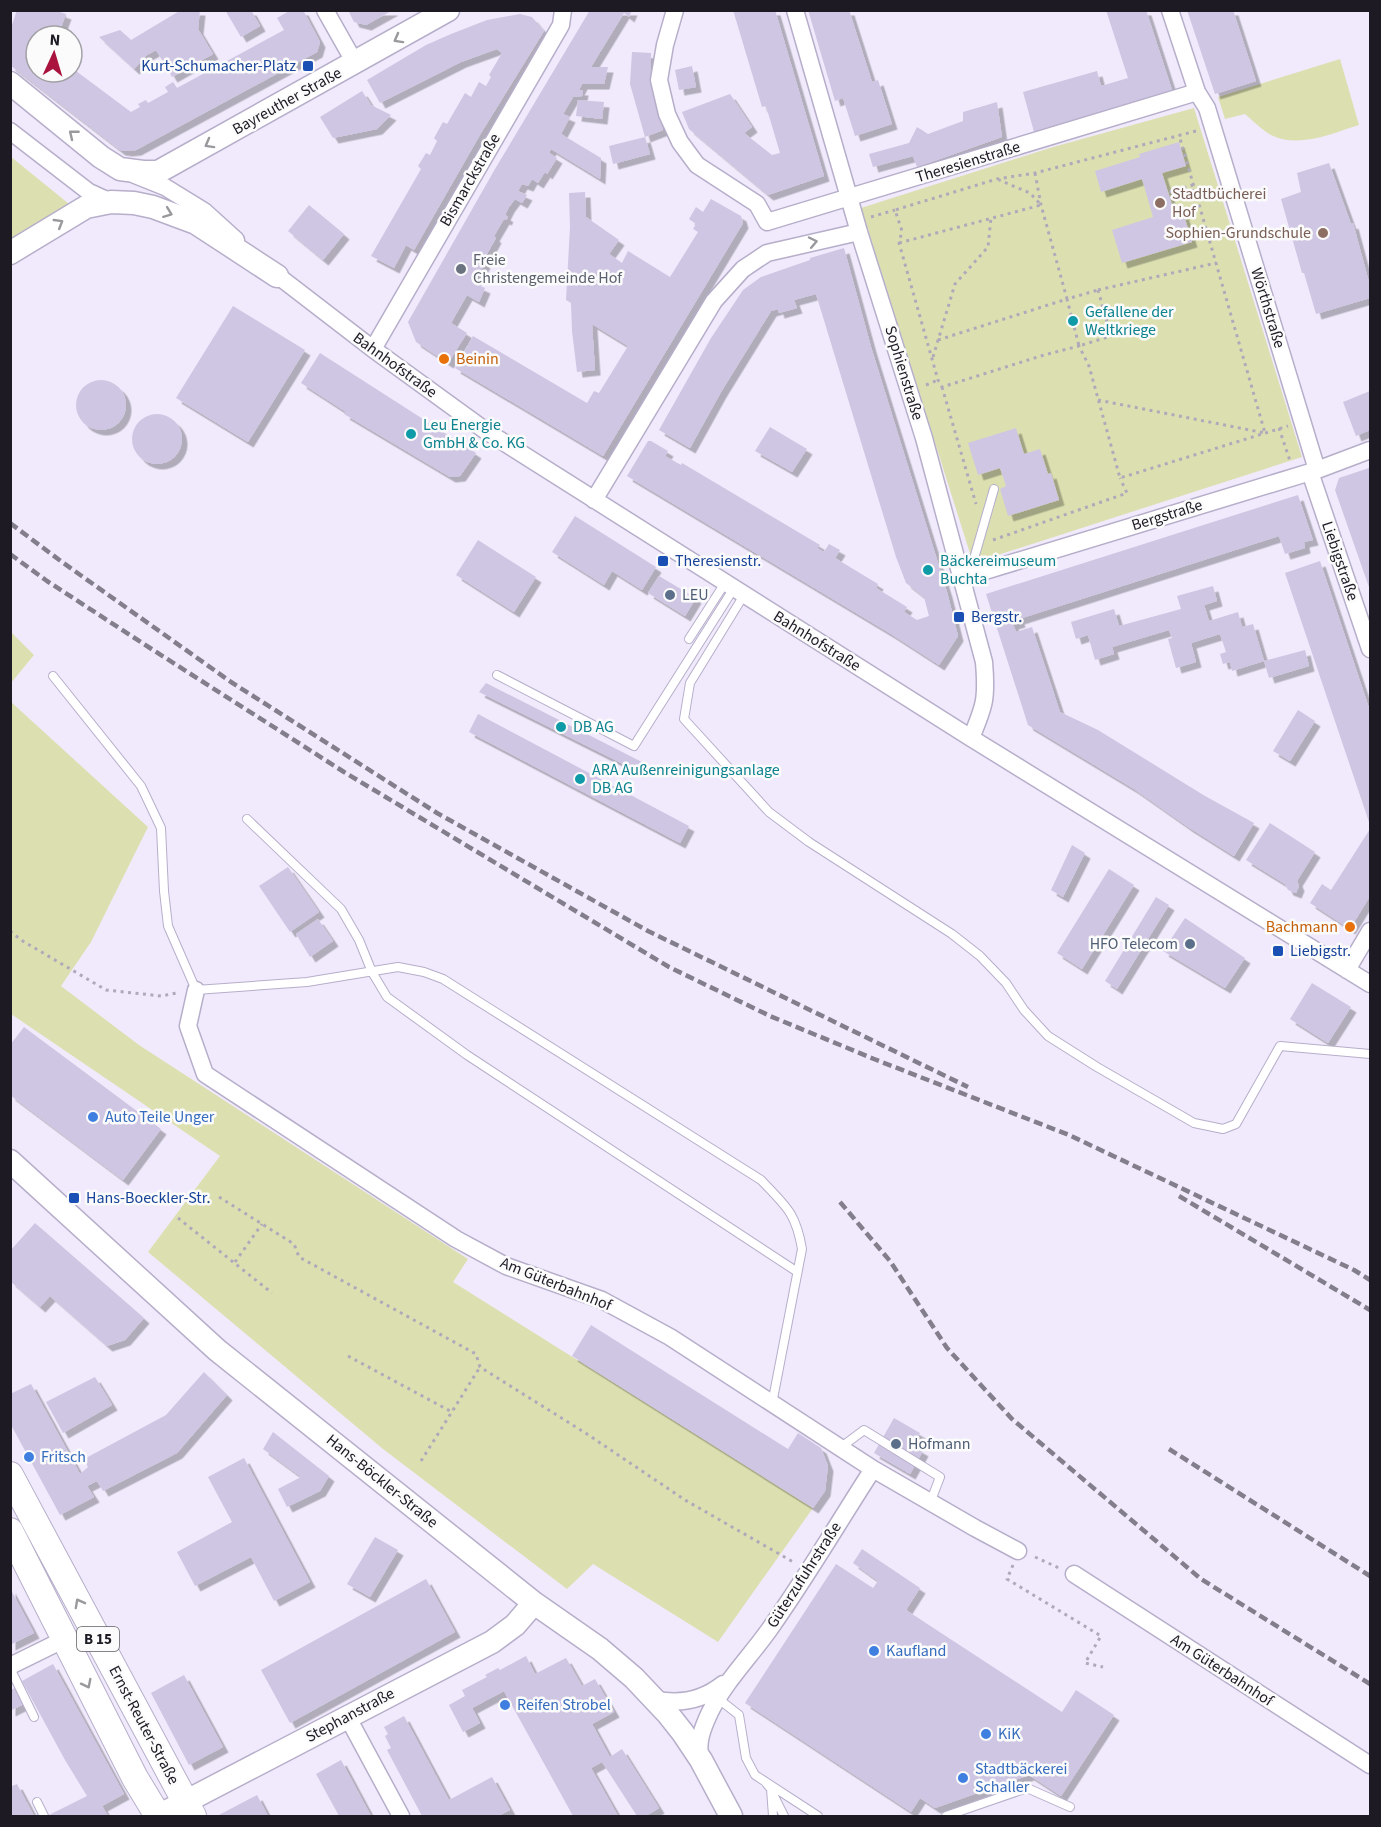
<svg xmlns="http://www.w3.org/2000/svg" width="1381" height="1827" font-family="'Source Sans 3',sans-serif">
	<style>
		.green { fill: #dce0b1 }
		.building { fill: #cfc6e3; filter: url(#shadow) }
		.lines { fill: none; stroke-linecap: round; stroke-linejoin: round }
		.lane-casing { stroke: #b7aeca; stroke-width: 10 }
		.street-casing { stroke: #b7aeca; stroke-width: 19 }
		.secondary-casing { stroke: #b7aeca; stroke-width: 25 }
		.primary-casing { stroke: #b7aeca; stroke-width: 28 }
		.path { stroke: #afaaba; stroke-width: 3; stroke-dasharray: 3 4.5; stroke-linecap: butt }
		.lane { stroke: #fff; stroke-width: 8 }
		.street { stroke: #fff; stroke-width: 16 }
		.secondary { stroke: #fff; stroke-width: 22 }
		.primary { stroke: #fff; stroke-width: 26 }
		.rail { stroke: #827e8b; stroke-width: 4.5; stroke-dasharray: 9 4.5; stroke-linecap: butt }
		.oneway { stroke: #99989c }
		.transit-dot { fill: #1a4fb4; stroke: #fbfbfb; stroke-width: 2 }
		.education-dot { fill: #8d6e63; stroke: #fbfbfb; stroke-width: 2 }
		.worship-dot { fill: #6b7280; stroke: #fbfbfb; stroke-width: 2 }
		.culture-dot { fill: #0f9aa8; stroke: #fbfbfb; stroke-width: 2 }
		.food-dot { fill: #e8710a; stroke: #fbfbfb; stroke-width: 2 }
		.service-dot { fill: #5c6f8a; stroke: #fbfbfb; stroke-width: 2 }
		.shop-dot { fill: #3f7fe0; stroke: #fbfbfb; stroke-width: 2 }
		.labels { text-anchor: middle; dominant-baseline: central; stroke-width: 5; stroke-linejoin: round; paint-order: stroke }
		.shield { fill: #fbfbfb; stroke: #605e64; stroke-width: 1.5 }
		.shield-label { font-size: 15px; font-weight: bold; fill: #1d1a24 }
		.transit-label { font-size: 16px; fill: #164399; stroke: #fbfbfb; text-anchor: start }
		.street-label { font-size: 16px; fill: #1d1a24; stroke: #fbfbfb }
		.education-label { font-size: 16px; fill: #785e54; stroke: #fbfbfb; text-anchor: start }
		.worship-label { font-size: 16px; fill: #5b616d; stroke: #fbfbfb; text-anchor: start }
		.culture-label { font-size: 16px; fill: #0d838f; stroke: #fbfbfb; text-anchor: start }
		.food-label { font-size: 16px; fill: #c56008; stroke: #fbfbfb; text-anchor: start }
		.service-label { font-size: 16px; fill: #4e5e75; stroke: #fbfbfb; text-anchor: start }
		.shop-label { font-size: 16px; fill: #366cbe; stroke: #fbfbfb; text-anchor: start }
	</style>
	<defs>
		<filter id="shadow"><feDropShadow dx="5.5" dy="5.5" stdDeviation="0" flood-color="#0004"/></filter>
	</defs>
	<rect width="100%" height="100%" fill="#f0eafc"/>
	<path class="green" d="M1340 59 1359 125C1333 133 1298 149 1271 135 1262 130 1253 121 1245 114L1225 119 1218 97Z
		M1194 108 1302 457 973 563 861 208 1053 147Z
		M10 156 74 208 10 245Z
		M11 632 34 655 11 683Z
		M10 701 148 827 91 942 61 986 139 1045 468 1259 453 1282 813 1508 718 1642 593 1564 567 1589 383 1449 148 1252 220 1156 11 1014Z"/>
	<path class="building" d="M17 10H61L60 12 66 14 60 30 53 28 50 36H36V72H72V68L131 112 140 107 138 104 146 100 148 103 168 92 165 87 173 82 177 88 284 30 277 18 291 10H303L320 42 317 52 136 150 127 151 120 150 10 65V31Z
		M181 10H200L198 29 213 54 172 77 156 50 147 55 134 69 99 37 120 30 131 40Z
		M225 10H251L260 26 241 37Z
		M348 10H393L366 25 354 22Z
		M590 10H632L629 17 624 13 591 67H608L604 84H582L579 90H583L582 96 573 97 563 114 570 117 561 134 601 158 600 179 551 149 549 153 557 158 547 174 545 172 538 183 532 179 528 186 522 184 518 191 527 195 522 203 515 199 509 207 505 215 508 217 506 220 504 219 494 236 496 238 483 261 485 263 474 283 485 288 479 302 467 295 451 323 467 333 448 363 416 342 408 322 495 169Z
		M733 10H775L824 176 768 195 689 129 682 112 730 94 752 127 744 133 772 155 780 153 766 106 762 107Z
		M808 10H849L872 82 878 80 892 124 855 136 843 98 835 101Z
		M1106 10H1146L1172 90 1034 132 1023 92 1097 71 1101 86 1128 78Z
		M1187 10H1233L1256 81 1215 94Z
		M520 14 532 17 544 31 481 133 414 250 406 245 394 268 371 256 421 169 418 166 426 153 430 155 437 141 434 138 443 122 447 124 465 93 471 97 479 82 486 86 491 77 489 75 502 53 497 49 461 62 380 103 367 80 426 45 451 34 487 20Z
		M632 52 651 53 650 81 655 105 663 130 645 137 650 154 613 164 609 146 645 137 630 84Z
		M692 66 696 87 679 90 675 70Z
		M362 91 371 105 391 115 377 129 333 138 320 117Z
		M578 100 604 102 602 119 576 116Z
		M997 102 1002 137 917 167 913 156 873 167 869 154 909 143 917 127 928 134 963 121V112Z
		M1179 142 1186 166 1162 173 1174 211 1182 209 1192 242 1122 263 1112 230 1153 217 1142 179 1101 192 1095 171 1140 157 1139 154Z
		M1329 163 1351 224 1353 223 1370 286V298L1316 314 1304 273H1302L1281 199 1301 192 1297 173Z
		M585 192 586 217 619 240 609 254 622 263 628 251 670 277 698 232 693 229 696 224 689 219 696 207 703 212 711 199 741 216 743 223 603 456 455 368 473 336 587 403 594 391 599 393 628 346 592 324 595 370 577 372 572 331 571 303 566 300 570 227 569 193Z
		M309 205 344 234 323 260 288 231Z
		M844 248 871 347 947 592 958 636 939 665 891 634 627 476 648 441H651L668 451 665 456 681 465 682 463 820 545 817 548 824 552 829 544 840 550 835 558 878 584 876 588 907 607 904 612 917 620 929 616 924 597 906 583 896 557 816 294 794 300 797 308 779 313 778 309 771 311 721 392 690 448 659 430 711 338 743 290 761 277 810 260V258Z
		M233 306 305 350 248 442 176 398Z
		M320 353 476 453 460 476 450 477 344 414 346 412 301 383Z
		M76 405a25 25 0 1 1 50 0a25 25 0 1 1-50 0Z
		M1370 391V430L1356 436 1343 402Z
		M132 439a25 25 0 1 1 50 0a25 25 0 1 1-50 0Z
		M770 427 807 449 792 472 755 451Z
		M1016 428 1024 454 1040 449 1048 474 1051 473 1059 500 1008 516 1000 489 1006 486 1000 468 978 475 968 443Z
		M1369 468 1370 473V590L1335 490 1339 478Z
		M1298 495 1313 540 1304 542 1305 548 1285 554 1279 536 1019 619 1020 622 1013 624 1016 632 1032 627 1060 712 1098 730 1205 796 1254 823 1234 856 1188 827 1134 789 1028 725 986 594Z
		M575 516 656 567 642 590 612 571 604 585 552 552Z
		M478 540 536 577 514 612 456 575Z
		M1320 561 1370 711V825L1285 573Z
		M659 576 696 598 685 616 648 593Z
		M1213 586 1217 601 1204 605 1209 621 1238 612 1242 627 1253 624 1264 661 1232 671 1230 662 1223 664 1220 654 1226 652 1220 634 1191 643 1196 662 1176 668 1168 639 1172 638 1169 630 1112 647 1114 654 1095 660 1088 635 1076 639 1071 622 1114 609 1119 626 1181 609 1177 596Z
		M1305 650 1309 666 1269 678 1264 661Z
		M486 683 642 762 639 772 479 692Z
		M1298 710 1315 721 1290 761 1273 751Z
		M478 714 689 826 680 843 469 732Z
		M1270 823 1315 852 1297 881 1299 886 1296 893 1288 890 1285 884 1246 860Z
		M1370 829V896L1350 929 1310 903 1322 884 1331 890Z
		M1072 845 1085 853 1063 897 1051 890Z
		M288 867 319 912 290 932 259 886Z
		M1109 869 1134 885 1082 969 1057 953Z
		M1156 897 1169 905 1117 989 1105 981Z
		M1185 918 1245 958 1225 988 1163 951Z
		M318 919 333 941 310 957 296 934Z
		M1312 983 1351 1007 1328 1043 1290 1019Z
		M24 1027 161 1129 123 1180 10 1095V1045Z
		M35 1223 144 1318 125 1340 107 1346 50 1296 40 1307 10 1281V1251Z
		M591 1325 788 1449 798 1433 821 1448 828 1466 825 1491 813 1508 572 1356Z
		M204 1372 227 1395 177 1453 103 1491 97 1481 87 1486 94 1497 60 1515 10 1423V1394L31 1384 80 1474 88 1467 84 1459 166 1415Z
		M95 1377 112 1405 63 1433 46 1402Z
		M894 1418 920 1433 913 1445 923 1451 910 1474 874 1453Z
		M273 1432 329 1476 320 1491 287 1507 278 1489 301 1477 263 1449Z
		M244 1458 310 1582 274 1601 251 1557 195 1586 177 1552 232 1522 208 1477Z
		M375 1537 398 1550 370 1597 347 1584Z
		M862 1549 920 1588 906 1610 1062 1712 1076 1690 1114 1715 1061 1796 1029 1775 935 1808 920 1798 911 1812 745 1703 836 1564 873 1588 878 1581 853 1563Z
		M426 1579 455 1632 290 1723 261 1670Z
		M10 1588 34 1633 10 1645Z
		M526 1656 535 1674 566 1658 582 1686 595 1679 614 1712 592 1724 610 1757 622 1749 659 1808 646 1816H637L602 1762 591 1768 618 1816H573L504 1691 472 1708 480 1723 463 1732 449 1705 465 1696 462 1690 487 1677 485 1675 498 1668 500 1670Z
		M53 1664 124 1794 102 1806 108 1816H47L87 1796 65 1760 22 1681Z
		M184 1675 223 1747 189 1765 151 1693Z
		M15 1688 24 1704 10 1711V1690Z
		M404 1716 449 1800 492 1777 510 1810 498 1816H422L387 1750 391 1748 385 1736 388 1734 384 1727Z
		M341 1760 371 1816H339L316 1774Z
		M17 1784 34 1816H10V1787Z
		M257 1795 268 1816H217Z"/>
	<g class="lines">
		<g class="lane-casing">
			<path id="lane" d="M969 576 994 489
				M744 595 690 683 684 719 769 812 809 842 952 934 980 956 1006 983 1024 1010 1048 1036 1097 1067 1194 1123 1223 1129 1236 1124 1280 1046 1370 1054
				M689 639 725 583
				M497 675 634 746 734 588
				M53 676 141 786 161 828 164 891 168 926 196 990 307 982 398 967 424 972 443 979 761 1180C786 1206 796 1213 802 1249L772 1404
				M247 819 341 909 359 940 372 972 387 997 467 1055 796 1271
				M840 1448 864 1430 940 1477 930 1503
				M10 1668 34 1717
				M716 1697 739 1715 746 1758 755 1775 818 1816
				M766 1783 771 1789 773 1816
				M772 1792 784 1816
				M37 1802 44 1816
				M946 1816 1027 1788 1070 1807"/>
		</g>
		<g class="street-casing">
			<path id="street" d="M325 10 355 63
				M675 10 665 45 659 80 667 114 680 142 697 165 757 204 767 222
				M795 10 859 232 924 438 984 662C987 698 985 705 971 738
				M1170 10 1197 92 1207 108 1317 470
				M10 131 89 192 111 202
				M135 175 165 187 204 211 236 240
				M767 222 1197 92
				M269 269 373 349 486 431 971 738 1370 984
				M373 349 561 25 563 10
				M1310 472 1370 649
				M594 500 714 301 743 269 767 253 859 232
				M962 578 1317 470 1370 450
				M1347 970 1370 931
				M196 990 188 1026 205 1074 456 1239 506 1266 602 1300 670 1337 873 1469 975 1528 1018 1551
				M1074 1574 1370 1765
				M10 1666 65 1639
				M654 1699C680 1705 703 1700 723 1684
				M347 1716 401 1816
				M701 1760C696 1743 703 1727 710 1712 725 1682 749 1658 769 1630 806 1578 838 1523 873 1469"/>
		</g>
		<g class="secondary-casing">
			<path id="secondary" d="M10 83 101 157 120 169 143 172H158L448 10
				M10 253 86 207 111 202 134 203 153 207 196 223 277 276
				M10 1161 217 1350 534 1603 600 1649 634 1678 668 1714 683 1733 701 1760 731 1816
				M158 1816 492 1642 515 1625 534 1603"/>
		</g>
		<g class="primary-casing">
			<path id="primary" d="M10 1475 193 1816
				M10 1531 135 1778 158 1816"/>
		</g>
		<path class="path" d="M1196 131 1035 173 997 179 895 210 902 231 899 243 938 380 942 387 1044 355 1079 346 1089 366 1120 478 1288 426
			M1169 192 1193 185
			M1170 198 1195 190
			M871 217 895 210
			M899 243 1041 205 1030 193 999 180
			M1098 290 1111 336 1079 346 1067 299Z
			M1098 290 1216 263
			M938 340 1067 299 1041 205 1035 173
			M933 357 955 284 988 247 991 218
			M926 385 938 380
			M942 387 976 504
			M1098 400 1265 433 1179 135
			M1279 428 1290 461
			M993 540 1127 493 1120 478
			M10 931 21 940 106 990 161 996 177 993
			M219 1197 294 1244 299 1257 476 1354 480 1367 587 1434 685 1500 795 1563
			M178 1218 272 1293
			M235 1262 262 1224
			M348 1356 452 1412
			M421 1461 480 1367
			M1035 1557 1059 1568
			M1013 1565 1007 1579 1101 1636 1085 1663 1103 1667"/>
		<use href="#lane" class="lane"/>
		<use href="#street" class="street"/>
		<use href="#secondary" class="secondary"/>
		<use href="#primary" class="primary"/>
		<path class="rail" d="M10 523 62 562 231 682 437 813 648 931 968 1087
			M10 554 47 581 150 648 344 772 669 967 770 1016 874 1059 1069 1135 1354 1270 1370 1280
			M1179 1196 1370 1310
			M840 1202 890 1261 947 1348 1012 1419 1201 1579 1370 1684
			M1169 1449 1370 1576"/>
	</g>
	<defs><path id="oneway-chevron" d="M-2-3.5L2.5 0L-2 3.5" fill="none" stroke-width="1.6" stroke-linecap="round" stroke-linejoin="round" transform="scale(1.5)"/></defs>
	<g class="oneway">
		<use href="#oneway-chevron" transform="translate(398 39) rotate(151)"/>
		<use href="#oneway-chevron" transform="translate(73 134) rotate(-141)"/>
		<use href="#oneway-chevron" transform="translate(209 144) rotate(151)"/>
		<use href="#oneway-chevron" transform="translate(168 213) rotate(21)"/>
		<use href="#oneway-chevron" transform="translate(59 223) rotate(-31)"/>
		<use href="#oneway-chevron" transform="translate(813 242) rotate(-12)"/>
		<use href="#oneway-chevron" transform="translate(79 1603) rotate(-118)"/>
		<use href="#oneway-chevron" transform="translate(87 1684) rotate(63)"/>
	</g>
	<g class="transit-dot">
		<rect x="302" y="60" width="12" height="12" rx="3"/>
		<rect x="657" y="555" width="12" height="12" rx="3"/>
		<rect x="953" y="611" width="12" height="12" rx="3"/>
		<rect x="1272" y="945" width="12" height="12" rx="3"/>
		<rect x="68" y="1192" width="12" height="12" rx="3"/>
	</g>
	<g class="education-dot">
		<circle cx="1160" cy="203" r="6"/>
		<circle cx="1323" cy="233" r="6"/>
	</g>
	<circle class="worship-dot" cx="461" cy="269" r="6"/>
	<g class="culture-dot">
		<circle cx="1073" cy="321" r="6"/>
		<circle cx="411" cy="434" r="6"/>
		<circle cx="928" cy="570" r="6"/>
		<circle cx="561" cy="727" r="6"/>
		<circle cx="580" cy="779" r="6"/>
	</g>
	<g class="food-dot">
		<circle cx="444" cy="359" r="6"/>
		<circle cx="1350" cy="927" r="6"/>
	</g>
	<g class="service-dot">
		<circle cx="670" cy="595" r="6"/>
		<circle cx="1190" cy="944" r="6"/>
		<circle cx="896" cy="1444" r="6"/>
	</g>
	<g class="shop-dot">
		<circle cx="93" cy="1117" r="6"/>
		<circle cx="29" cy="1457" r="6"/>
		<circle cx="874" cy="1651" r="6"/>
		<circle cx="505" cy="1705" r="6"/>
		<circle cx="986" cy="1734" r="6"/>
		<circle cx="963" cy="1778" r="6"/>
	</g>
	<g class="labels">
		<rect class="shield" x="77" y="1627" width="42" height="24" rx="4.5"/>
		<g class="shield-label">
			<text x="98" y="1639">B 15</text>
		</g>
		<g class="transit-label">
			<text x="296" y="66" text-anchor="end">Kurt-Schumacher-Platz</text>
			<text x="675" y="561">Theresienstr.</text>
			<text x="971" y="617">Bergstr.</text>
			<text x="1290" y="951">Liebigstr.</text>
			<text x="86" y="1198">Hans-Boeckler-Str.</text>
		</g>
		<g class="street-label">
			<text transform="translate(287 101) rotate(-29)">Bayreuther Straße</text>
			<text transform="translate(968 162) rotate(-17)">Theresienstraße</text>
			<text transform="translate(470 180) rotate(-60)">Bismarckstraße</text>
			<text transform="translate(1268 308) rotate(73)">Wörthstraße</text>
			<text transform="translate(395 365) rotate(36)">Bahnhofstraße</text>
			<text transform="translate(904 373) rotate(73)">Sophienstraße</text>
			<text transform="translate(1167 515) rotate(-17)">Bergstraße</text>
			<text transform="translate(1340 561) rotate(71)">Liebigstraße</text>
			<text transform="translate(817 641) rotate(32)">Bahnhofstraße</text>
			<text transform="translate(556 1284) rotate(22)">Am Güterbahnhof</text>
			<text transform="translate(382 1481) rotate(39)">Hans-Böckler-Straße</text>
			<text transform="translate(804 1575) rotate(-57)">Güterzufuhrstraße</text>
			<text transform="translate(1222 1670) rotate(33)">Am Güterbahnhof</text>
			<text transform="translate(350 1715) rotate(-28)">Stephanstraße</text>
			<text transform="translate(144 1725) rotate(62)">Ernst-Reuter-Straße</text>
		</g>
		<g class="education-label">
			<text x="1172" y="194">Stadtbücherei<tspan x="1172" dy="18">Hof</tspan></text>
			<text x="1311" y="233" text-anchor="end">Sophien-Grundschule</text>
		</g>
		<g class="worship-label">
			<text x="473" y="260">Freie<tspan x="473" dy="18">Christengemeinde Hof</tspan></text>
		</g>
		<g class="culture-label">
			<text x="1085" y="312">Gefallene der<tspan x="1085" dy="18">Weltkriege</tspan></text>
			<text x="423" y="425">Leu Energie<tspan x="423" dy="18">GmbH &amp; Co. KG</tspan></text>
			<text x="940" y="561">Bäckereimuseum<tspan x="940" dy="18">Buchta</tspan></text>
			<text x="573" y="727">DB AG</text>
			<text x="592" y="770">ARA Außenreinigungsanlage<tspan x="592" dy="18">DB AG</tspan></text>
		</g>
		<g class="food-label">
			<text x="456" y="359">Beinin</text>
			<text x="1338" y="927" text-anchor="end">Bachmann</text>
		</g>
		<g class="service-label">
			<text x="682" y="595">LEU</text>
			<text x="1178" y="944" text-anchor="end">HFO Telecom</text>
			<text x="908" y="1444">Hofmann</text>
		</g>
		<g class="shop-label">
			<text x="105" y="1117">Auto Teile Unger</text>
			<text x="41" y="1457">Fritsch</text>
			<text x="886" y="1651">Kaufland</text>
			<text x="517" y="1705">Reifen Strobel</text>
			<text x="998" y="1734">KiK</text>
			<text x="975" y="1769">Stadtbäckerei<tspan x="975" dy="18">Schaller</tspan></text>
		</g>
	</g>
	<rect width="1381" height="1827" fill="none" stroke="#1d1a24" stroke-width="24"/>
	<g transform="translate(54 54) rotate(4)"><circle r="28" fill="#fbfbfb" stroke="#a2a1a5" stroke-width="1.5"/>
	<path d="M0-4.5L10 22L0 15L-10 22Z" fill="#a9133e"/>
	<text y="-9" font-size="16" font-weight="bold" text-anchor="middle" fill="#1d1a24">N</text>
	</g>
</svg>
